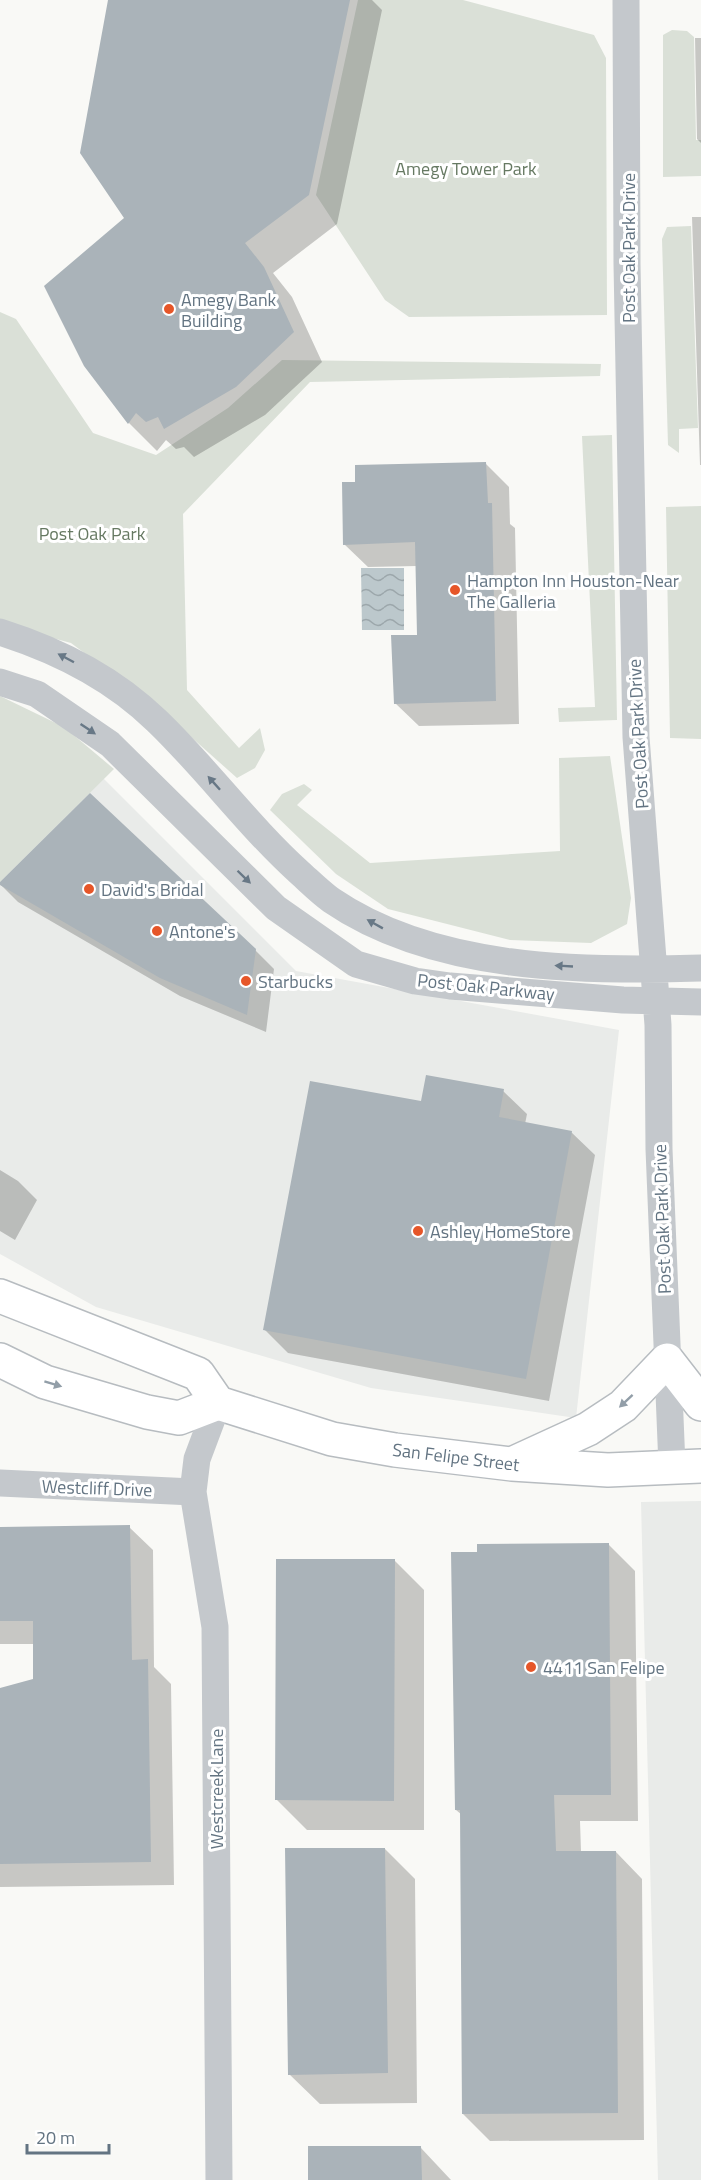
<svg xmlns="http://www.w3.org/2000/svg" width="701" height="2180" font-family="'Titillium Web',sans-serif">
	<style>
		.built { fill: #e9ebe9 }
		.green { fill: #dae0d7 }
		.water { fill: url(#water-waves) }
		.shadow { fill: #0003 }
		.building { fill: #aab3b9 }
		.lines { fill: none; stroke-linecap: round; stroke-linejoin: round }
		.major-casing { stroke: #b7bcc0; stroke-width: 36 }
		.minor { stroke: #c4c8cc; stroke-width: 27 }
		.major { stroke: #fff; stroke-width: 33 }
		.oneway { fill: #687886 }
		.oneway2 { fill: #929ea8 }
		.poi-dot { fill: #e65629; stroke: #fff; stroke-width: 2 }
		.labels { text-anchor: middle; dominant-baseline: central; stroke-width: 6; stroke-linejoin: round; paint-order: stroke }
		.park-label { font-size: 18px; fill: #667962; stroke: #fff }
		.street-label { font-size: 18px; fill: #637482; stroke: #fff }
		.poi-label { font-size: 18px; fill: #637482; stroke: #fff; text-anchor: start }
	</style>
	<defs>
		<pattern id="water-waves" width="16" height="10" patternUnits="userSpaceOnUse" patternTransform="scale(1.5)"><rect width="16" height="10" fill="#bcc8cc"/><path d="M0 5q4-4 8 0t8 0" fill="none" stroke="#9ca7ab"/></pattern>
	</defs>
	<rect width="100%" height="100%" fill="#f9f9f6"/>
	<path class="built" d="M98 773 296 971 619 1030 576 1418 371 1388 96 1307 0 1254V872Z
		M701 1501V2180H658L641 1502Z"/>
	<path class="green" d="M358 0H463L594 35 606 58 607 315 409 317 385 300 316 195Z
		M672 30 687 31 694 37 696 140H701V176L663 177V35Z
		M691 226 698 428 679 429V453L668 445 662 239 667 227Z
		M0 312 16 319 93 433 156 455 228 408 282 360 601 364 600 376 310 382 183 514 187 690 239 748 260 728 265 750 255 768 237 778 163 712 71 643 0 624Z
		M612 435 617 720 559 722 558 708 595 707 582 436Z
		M701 506V739L670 738 666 507Z
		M0 696 64 727 114 769 0 882Z
		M610 756 631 898 627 924 591 943 510 940 388 909 336 874 270 810 282 794 304 784 312 790 297 805 370 863 560 851 559 758Z"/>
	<path class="water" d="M361 568H404V630H362Z"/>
	<path class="shadow" d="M110 0H372L382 10 337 224 273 273 292 297 322 362 265 415 194 457 184 447 176 449 166 440 157 451 129 423 85 365 126 218Z
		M695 38H701V143L697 139Z
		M692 217H701V465H700Z
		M486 464 509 487 510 524 515 528 519 724 419 726 395 703 419 637 417 566 368 567 344 544Z
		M0 884 255 950 274 969 266 1032 180 996 18 902Z
		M503 1091 527 1114 525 1124 571 1132 595 1155 549 1401 288 1353 265 1330 422 1103Z
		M0 1170 18 1181 37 1200 15 1240 0 1231Z
		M129 1527 153 1550 154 1667 171 1684 174 1885 0 1887V1689L35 1681 34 1644H0V1528Z
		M608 1544 635 1571 638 1821H580L581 1852H616L642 1879 644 2140 490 2141 463 2114 462 1815 456 1810Z
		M394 1560 424 1590V1830H307L277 1800Z
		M385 1849 415 1879 417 2103 320 2104 289 2074Z
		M421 2148 451 2180H310Z"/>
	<path class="building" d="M108 0H350L309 195 245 243 264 267 294 332 236 387 164 429 158 417 146 422 136 413 128 424 84 366 44 286 124 218 80 153Z
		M486 462 488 503H492L496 701 394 704 391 635H417L415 542 343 545 342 482H355V465Z
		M90 793 256 949 247 1015 160 978 0 885V882Z
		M426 1075 504 1089 499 1117 572 1131 526 1379 263 1330 310 1081 421 1101Z
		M130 1525 132 1660 148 1659 151 1862 0 1864V1688L33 1679V1621H0V1527Z
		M609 1543 611 1795H554L556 1851H616L618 2113 462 2114 460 1810H455L451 1552H477V1544Z
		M276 1559H395L394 1801 275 1800Z
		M285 1848H385L388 2073 288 2075Z
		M308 2146H421L422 2180H308Z"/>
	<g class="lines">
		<g class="major-casing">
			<path id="major" d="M0 1296 198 1374 218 1403
				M0 1360 45 1382 147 1412 179 1418 218 1403 332 1439 395 1450 512 1464 608 1470 701 1466
				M516 1462 588 1429 623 1406 667 1360 701 1404"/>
		</g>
		<path class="minor" d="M626 0 627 264 636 737 658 1025 659 1149 672 1466
			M0 632C57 650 114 679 157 721 207 769 248 826 300 873 310 882 320 892 331 900 433 970 582 972 701 968
			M0 682 37 694 110 744 276 908 356 964 415 981 450 986 623 1000 701 1002
			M218 1403 197 1459 193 1492 215 1627 219 2180
			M0 1483 193 1492"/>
		<use href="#major" class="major"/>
	</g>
	<defs><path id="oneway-solid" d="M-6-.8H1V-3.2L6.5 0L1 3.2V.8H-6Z" transform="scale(1.5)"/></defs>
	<g class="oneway">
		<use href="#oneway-solid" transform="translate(66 658) rotate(-152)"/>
		<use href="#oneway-solid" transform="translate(88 729) rotate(34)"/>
		<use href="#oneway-solid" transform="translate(214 783) rotate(-132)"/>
		<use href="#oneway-solid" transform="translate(244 877) rotate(44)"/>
		<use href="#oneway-solid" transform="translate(375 924) rotate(-151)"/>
		<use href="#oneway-solid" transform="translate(564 966) rotate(-177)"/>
	</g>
	<g class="oneway2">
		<use href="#oneway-solid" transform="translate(53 1384) rotate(17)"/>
		<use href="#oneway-solid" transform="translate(626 1401) rotate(137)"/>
	</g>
	<g class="poi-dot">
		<circle cx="169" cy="309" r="6"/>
		<circle cx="455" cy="590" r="6"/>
		<circle cx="89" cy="889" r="6"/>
		<circle cx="157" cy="931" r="6"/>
		<circle cx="246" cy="981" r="6"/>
		<circle cx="418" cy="1231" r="6"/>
		<circle cx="531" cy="1667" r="6"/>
	</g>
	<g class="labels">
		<g class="park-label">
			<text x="466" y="168">Amegy Tower Park</text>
			<text x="92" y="533">Post Oak Park</text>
		</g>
		<g class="street-label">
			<text transform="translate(628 248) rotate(-90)">Post Oak Park Drive</text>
			<text transform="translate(638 734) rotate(-93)">Post Oak Park Drive</text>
			<text transform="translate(486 987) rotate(6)">Post Oak Parkway</text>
			<text transform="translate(662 1219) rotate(-92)">Post Oak Park Drive</text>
			<text transform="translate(456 1457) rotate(7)">San Felipe Street</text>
			<text transform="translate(97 1488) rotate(2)">Westcliff Drive</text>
			<text transform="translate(216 1789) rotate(-90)">Westcreek Lane</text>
		</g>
		<g class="poi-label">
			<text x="181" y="299">Amegy Bank<tspan x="181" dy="21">Building</tspan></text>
			<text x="467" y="580">Hampton Inn Houston-Near<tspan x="467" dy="21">The Galleria</tspan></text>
			<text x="101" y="889">David's Bridal</text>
			<text x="169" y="931">Antone's</text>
			<text x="258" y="981">Starbucks</text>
			<text x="430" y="1231">Ashley HomeStore</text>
			<text x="543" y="1667">4411 San Felipe</text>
		</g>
	</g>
	<path d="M27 2144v9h82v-9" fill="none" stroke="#637482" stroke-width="3"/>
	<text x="36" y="2144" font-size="18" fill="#637482" stroke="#ffffff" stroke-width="4.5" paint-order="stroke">20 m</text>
</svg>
